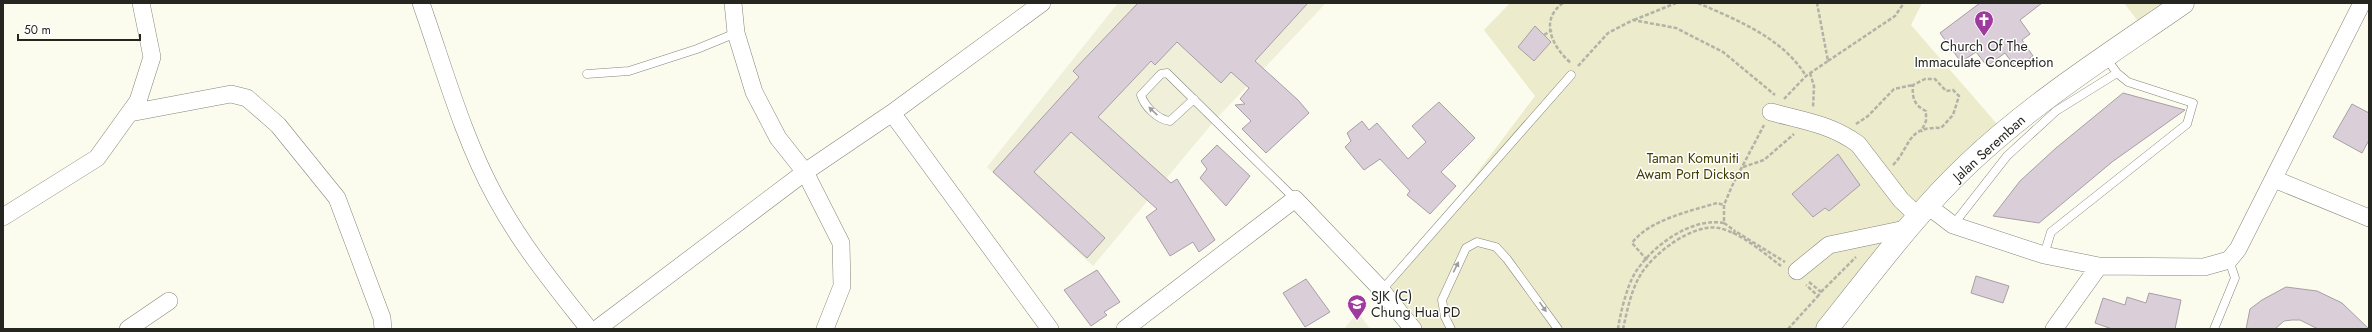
<svg xmlns="http://www.w3.org/2000/svg" width="2372" height="332" font-family="Jost,sans-serif">
	<style>
		.built { fill: #efefda }
		.green { fill: #ecebcb }
		.building { fill: #dacfd9; stroke: #a89ea7 }
		.lines { fill: none; stroke-linecap: round; stroke-linejoin: round }
		.service-casing { stroke: #86857a; stroke-width: 9 }
		.minor-casing { stroke: #86857a; stroke-width: 18 }
		.primary-casing { stroke: #86857a; stroke-width: 23 }
		.path { stroke: #b2b2a7; stroke-width: 2.5; stroke-dasharray: 4 2; stroke-linecap: butt }
		.service { stroke: #fff; stroke-width: 8 }
		.minor { stroke: #fff; stroke-width: 17 }
		.primary { stroke: #fff; stroke-width: 22 }
		.oneway { fill: #9d9d9b }
		.labels { text-anchor: middle; dominant-baseline: central; stroke-width: 3; stroke-linejoin: round; paint-order: stroke }
		.poi-label { font-size: 14px; fill: #262621; stroke: #fff }
		.street-label { font-size: 14px; fill: #262621; stroke: #fff }
		.park-label { font-size: 14px; fill: #413e00; stroke: #fff }
	</style>
	<rect width="100%" height="100%" fill="#fbfbee"/>
	<path class="built" d="M1118 3H1326L1215 120 1093 266 987 167Z
		M1358 312 1370 329H1344Z"/>
	<path class="green" d="M1510 3H1922L1911 25 1997 124 1818 329H1418L1389 290 1535 96 1484 30Z
		M2124 3H2172L2141 25Z"/>
	<path class="building" d="M1138 3H1308L1255 61 1298 100 1309 113 1266 153 1242 129 1251 121 1235 105 1245 104 1240 99 1249 88 1231 72 1221 83 1177 42 1155 65 1151 61 1098 117 1171 183 1177 179 1215 240 1199 252 1193 242 1170 256 1146 217 1157 209 1071 132 1034 172 1105 238 1087 258 993 172 1079 77 1073 71Z
		M1980 3H2042L2020 20 2030 34 2022 40 2033 56 2016 68 2005 53 1987 66 1976 52 1961 62 1940 33Z
		M1535 26 1551 42 1534 61 1518 47Z
		M2123 93 2185 110 2112 162 2039 223 1993 216 2020 181 2056 148Z
		M1439 102 1475 138 1441 172 1456 186 1430 214 1407 195 1410 191 1380 159 1364 170 1345 147 1351 141 1347 133 1362 121 1369 130 1377 123 1408 159 1426 142 1412 126Z
		M2352 104 2369 113V140L2362 153 2333 137Z
		M1217 145 1250 176 1226 206 1200 178 1207 169 1201 161Z
		M1838 154 1860 185 1829 211 1825 208 1813 217 1792 194Z
		M1097 270 1120 302 1104 312 1107 315 1091 326 1064 290Z
		M1976 276 2009 286 2003 303 1971 293Z
		M1306 279 1330 312 1305 327 1283 293Z
		M2286 287 2317 291 2342 303 2369 329H2318L2300 320H2292L2284 321 2275 329H2246L2250 309 2262 300Z
		M2149 293 2181 300 2175 329H2112L2095 323 2103 298 2125 305 2127 297 2146 303Z"/>
	<g class="lines">
		<g class="service-casing">
			<path id="service" d="M587 74 629 71 697 49 736 33
				M1194 99 1170 121C1158 120 1144 106 1141 95L1161 74 1167 73 1295 199
				M1953 225 2007 156 2056 111 2117 73
				M2044 255 2051 232 2187 124 2193 103 2128 82 2117 73 2106 58
				M1382 290 1571 75
				M1451 329 1445 317 1442 300 1466 248 1477 242 1496 247 1507 259 1558 329
				M2214 329 2235 278 2229 260"/>
		</g>
		<g class="minor-casing">
			<path id="minor" d="M421 3C444 68 463 138 496 198 522 246 556 287 589 329
				M733 3 736 33 754 92 778 138 805 172 841 243 842 286 825 329
				M1771 112C1804 121 1830 124 1858 144L1901 200 1919 217
				M130 113 231 94 247 98 278 125 337 198 382 318 383 329
				M892 113 1050 329
				M2274 179 2369 218
				M1928 206 1953 225 2044 255 2099 266 2204 267 2229 260 2238 249 2362 3
				M3 217 97 158 138 101 152 57 141 3
				M1797 271 1829 245 1910 228
				M128 329 169 301
				M597 329 805 172 892 113 1042 3
				M1125 329 1295 199 1377 285 1413 329
				M2054 329 2099 266"/>
		</g>
		<g class="primary-casing">
			<path id="primary" d="M1827 329C1872 273 1916 213 1968 164 2032 103 2111 53 2183 3"/>
		</g>
		<path class="path" d="M1563 3C1539 20 1552 47 1571 63
			M1698 3C1737 20 1783 38 1806 76
			M1634 20 1676 3
			M1544 35 1552 30
			M1828 61 1895 16 1904 3
			M1578 66 1608 33 1633 20 1676 28 1723 52 1775 95
			M1810 73 1814 86 1813 108
			M1784 99 1806 76 1828 61 1817 3
			M1856 124 1868 116 1894 89 1913 85
			M1893 165C1911 147 1906 126 1941 128L1953 115 1959 96 1953 90 1946 91 1935 79H1925L1913 85C1912 98 1914 105 1926 111V121L1921 132
			M1743 167 1764 160 1794 134
			M1724 223 1735 231
			M1733 234 1735 231 1785 262
			M1647 260 1632 243C1649 220 1690 211 1717 203L1724 205
			M1809 282 1821 292 1818 296
			M1821 292 1856 257
			M1618 329C1620 314 1627 286 1635 273 1652 246 1691 217 1724 223V205L1732 186 1764 125
			M1623 329C1627 311 1631 290 1641 274 1654 253 1693 223 1719 228 1741 233 1764 253 1781 266
			M1788 329 1818 296 1806 285"/>
		<use href="#service" class="service"/>
		<use href="#minor" class="minor"/>
		<use href="#primary" class="primary"/>
	</g>
	<defs><path id="oneway-solid" d="M-6-.8H1V-3.2L6.5 0L1 3.2V.8H-6Z"/></defs>
	<g class="oneway">
		<use href="#oneway-solid" transform="translate(1153 111) rotate(-137)"/>
		<use href="#oneway-solid" transform="translate(1456 267) rotate(-63)"/>
		<use href="#oneway-solid" transform="translate(1543 307) rotate(55)"/>
	</g>
	<defs>
		<g id="church-pin" transform="scale(1)"><path d="M0 17L-7.5 6A9.5 9.5 0 1 1 7.5 6Z" fill="#9f3a9f" stroke="#fff"/><path d="M-1.2-6h2.4v3.5h3.3v2.4h-3.3V6h-2.4V-.1h-3.3v-2.4h3.3Z" fill="#fff"/></g>
		<g id="school-pin" transform="scale(1)"><path d="M0 17L-7.5 6A9.5 9.5 0 1 1 7.5 6Z" fill="#9f3a9f" stroke="#fff"/><path d="M0-5L7-2L0 1L-7-2ZM-4 1L0 2.5L4 1V4Q0 6-4 4Z" fill="#fff"/></g>
	</defs>
	<g fill-rule="evenodd">
		<use href="#church-pin" x="1984" y="20"/>
		<use href="#school-pin" x="1357" y="304"/>
	</g>
	<g class="labels">
		<g class="poi-label">
			<text x="1984" y="46">Church Of The<tspan x="1984" dy="16">Immaculate Conception</tspan></text>
			<text x="1371" y="296" text-anchor="start">SJK (C)<tspan x="1371" dy="16">Chung Hua PD</tspan></text>
		</g>
		<g class="street-label">
			<text transform="translate(1989 148) rotate(-42)">Jalan Seremban</text>
		</g>
		<g class="park-label">
			<text x="1693" y="158">Taman Komuniti<tspan x="1693" dy="16">Awam Port Dickson</tspan></text>
		</g>
	</g>
	<rect width="2372" height="332" fill="none" stroke="#262621" stroke-width="8"/>
	<path d="M18 34v6h122v-6" fill="none" stroke="#262621" stroke-width="2"/>
	<text x="24" y="34" font-size="12" fill="#262621" stroke="#ffffff" stroke-width="3" paint-order="stroke">50 m</text>
</svg>
